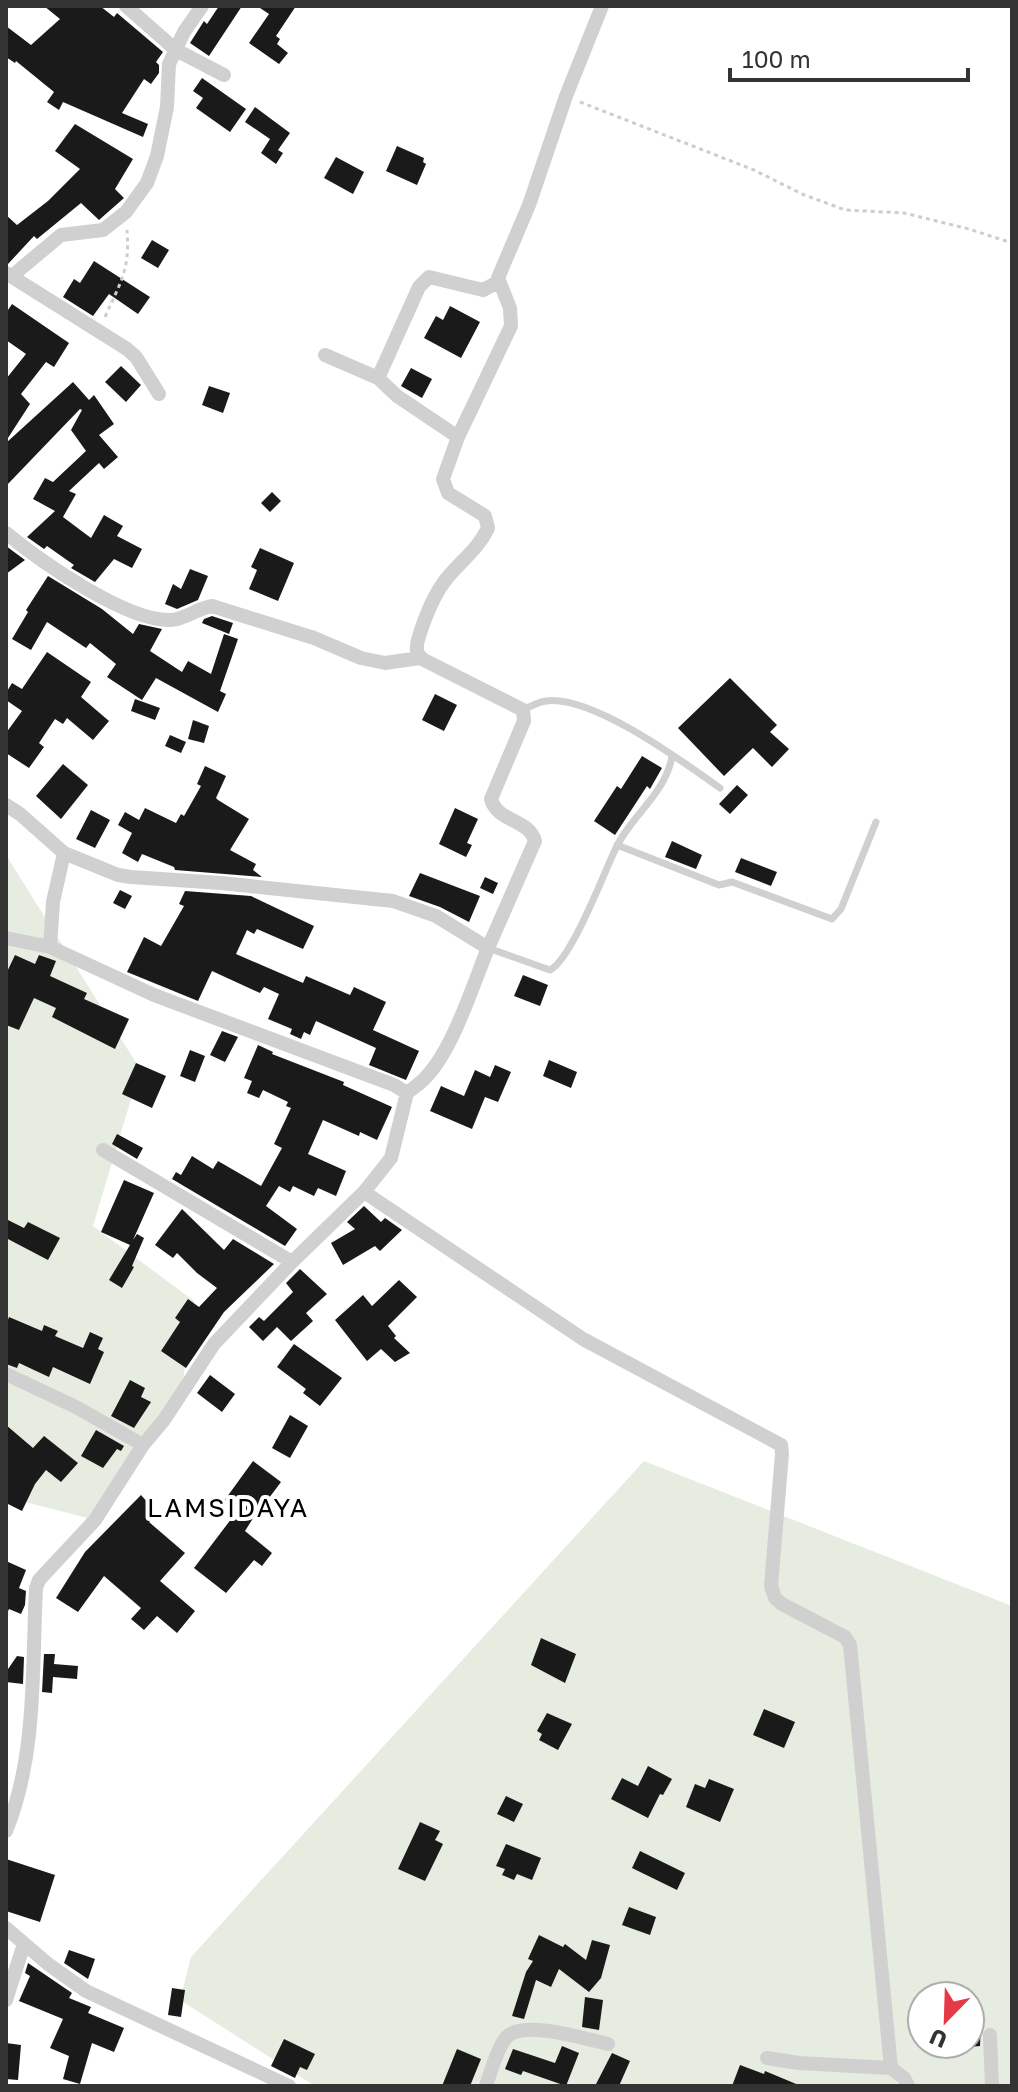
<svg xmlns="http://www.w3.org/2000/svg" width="1018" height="2092" font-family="'Golos Text',sans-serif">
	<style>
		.green { fill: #e6ecdf; fill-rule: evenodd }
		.building { fill: #1a1a1a }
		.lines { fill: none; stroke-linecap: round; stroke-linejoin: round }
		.path { stroke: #cdcdcd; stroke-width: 3; stroke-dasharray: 4 4; stroke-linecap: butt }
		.lane { stroke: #d0d0d0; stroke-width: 7 }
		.street { stroke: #d0d0d0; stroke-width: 14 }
		.labels { text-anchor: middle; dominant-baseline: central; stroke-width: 8; stroke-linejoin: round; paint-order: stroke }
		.quarter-label { font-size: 26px; letter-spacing: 2px; fill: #000; stroke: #fff }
	</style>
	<rect width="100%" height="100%" fill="#fff"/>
	<path class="green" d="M6 855 140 1069 93 1226 194 1301 181 1394 95 1520 6 1497Z
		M644 1461 1012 1606V2086H315L180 2000 191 1957ZM922 1996H970V2044H922Z"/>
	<path class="building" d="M44 6H100L114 17 117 13 163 52 156 62 159 65V73L151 84 144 79 122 113 148 124 143 137 63 102 59 110 47 102 54 92 16 61 15 63 6 57V26L31 45 60 19Z
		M219 6H242L209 56 190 43 204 21 207 24Z
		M257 6H296L276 36 280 39 277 44 288 53 279 64 249 43 269 14Z
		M202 78 246 109 230 132 196 108 203 98 193 91Z
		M255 107 290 133 278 150 283 153 276 164 261 153 270 139 245 122Z
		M75 124 133 159 115 189 124 198 99 220 81 203 37 239 34 236 8 264 6 263V215L17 225 48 201 80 169 55 151Z
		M397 146 424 158 423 162 426 164 417 185 386 171Z
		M336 157 364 172 353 194 324 178Z
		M152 240 169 250 158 268 141 258Z
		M94 261 150 297 138 314 109 294 93 316 63 297 74 279 80 283Z
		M12 304 69 343 54 367 46 362 21 394 30 404 6 441V379L26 354 6 340V313Z
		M450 306 480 322 461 358 424 338 436 316 443 320Z
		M121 366 141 385 126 402 105 382Z
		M411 368 432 379 422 398 401 386Z
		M73 382 89 400 94 395 114 424 99 435 118 457 104 469 99 463 69 491 76 494 63 517 91 538 104 515 123 526 117 536 142 549 132 568 114 559 95 582 71 568 74 565 47 546 44 549 27 537 55 511 33 499 45 478 53 482 86 451 71 430 82 410 80 409 6 486V443Z
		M209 386 230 393 223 413 202 405Z
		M272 492 281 501 270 512 261 503Z
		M6 546 25 560 6 574Z
		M260 548 294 563 278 601 249 589 257 570 251 567Z
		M190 569 208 576 198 600 177 609 165 604 173 584 181 589Z
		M48 576 102 609 133 634 139 624 162 629 150 651 182 672 188 661 211 674 224 634 238 639 220 691 226 694 218 712 156 678 142 700 107 677 116 664 90 643 86 648 47 622 31 650 12 639 28 612 26 610Z
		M212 616 233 623 229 634 202 623 204 619Z
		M47 652 91 682 81 697 109 721 93 740 67 718 63 724 55 719 39 743 44 747 29 768 6 753V733L22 711 6 700V693L12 683 22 689Z
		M730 678 777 725 770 732 789 749 772 767 753 748 724 776 678 728Z
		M435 694 457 705 444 731 422 720Z
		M135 699 160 708 155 720 131 711Z
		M193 720 209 726 204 743 188 739Z
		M170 735 186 742 181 753 165 746Z
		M642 756 662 768 650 789 647 786 615 835 594 821 617 786 621 789Z
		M63 764 88 785 61 819 36 796Z
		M205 766 226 776 216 798 218 800 249 819 230 850 256 864 253 870 262 877 175 870 174 867 142 854 138 862 122 853 132 833 118 825 125 812 139 820 145 808 176 823 181 814 184 816 201 786 197 784Z
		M737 785 748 795 730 814 719 804Z
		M455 808 478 819 467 843 472 845 466 857 439 844Z
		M91 810 110 820 95 848 76 839Z
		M672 841 702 855 696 869 665 857Z
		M741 858 777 872 771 886 735 872Z
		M420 873 480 896 469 922 440 907 409 896Z
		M485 877 498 883 493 894 480 888Z
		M120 890 132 896 125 909 113 903Z
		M185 891 251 896 314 926 303 949 257 929 254 934 247 930 236 954 303 983 306 976 350 995 354 987 386 1002 373 1030 419 1051 406 1080 369 1065 376 1048 316 1021 310 1035 304 1032 301 1039 290 1034 292 1029 268 1019 279 994 264 987 260 993 212 971 198 1001 127 972 144 937 161 946 184 906 179 904Z
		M15 955 35 964 39 955 56 961 50 976 87 993 84 999 129 1019 115 1049 52 1017 56 1008 34 998 19 1030 6 1025V974Z
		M523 975 548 985 540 1006 514 996Z
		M222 1031 238 1037 225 1062 210 1055Z
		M258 1045 273 1052 272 1054 344 1082 343 1085 392 1107 377 1140 360 1132 359 1136 323 1120 308 1154 346 1171 336 1196 318 1188 314 1196 293 1186 290 1192 279 1186 266 1206 297 1229 285 1246 172 1179 176 1172 181 1175 192 1156 213 1169 218 1161 261 1186 282 1148 274 1144 291 1108 286 1106 288 1102 263 1090 259 1098 247 1093 252 1081 244 1078Z
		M190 1050 205 1056 195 1082 180 1076Z
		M549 1060 577 1072 571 1088 543 1076Z
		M136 1063 166 1076 152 1108 122 1094Z
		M495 1065 511 1072 498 1102 485 1097 472 1129 430 1111 441 1086 464 1096 475 1070 490 1077Z
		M117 1134 143 1148 137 1159 112 1144Z
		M124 1180 154 1193 133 1240 137 1234 144 1238 132 1266 134 1267 122 1288 109 1280 130 1245 101 1232Z
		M364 1206 381 1222 385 1218 402 1230 380 1251 375 1246 343 1265 331 1243 355 1229 347 1222Z
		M182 1209 224 1250 233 1239 274 1264 224 1312 186 1368 161 1351 180 1322 175 1318 188 1299 199 1307 217 1288 197 1273 177 1253 173 1258 155 1245Z
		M6 1219 24 1228 28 1222 60 1238 48 1260 6 1238Z
		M300 1269 327 1294 306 1313 313 1321 291 1341 277 1327 263 1341 249 1327 259 1317 264 1321 293 1292 286 1283Z
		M399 1280 417 1297 388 1326 396 1336 394 1338 410 1353 395 1362 381 1349 367 1361 335 1320 363 1295 372 1306Z
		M9 1317 42 1331 44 1325 58 1331 55 1336 83 1348 90 1332 103 1338 98 1349 104 1352 90 1384 53 1367 49 1377 19 1363 17 1368 6 1364V1325Z
		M294 1344 342 1378 320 1406 303 1393 306 1389 277 1367Z
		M210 1375 235 1394 222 1412 197 1393Z
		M130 1380 145 1388 141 1397 151 1402 134 1428 111 1416Z
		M290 1415 308 1426 290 1458 272 1448Z
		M6 1425 33 1448 44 1436 78 1463 61 1482 46 1470 35 1484 22 1511 6 1503Z
		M96 1430 124 1446 121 1451 117 1449 103 1468 81 1456Z
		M253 1461 281 1482 269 1498 267 1496 245 1531 272 1553 262 1566 254 1560 226 1593 194 1568 238 1510 224 1501Z
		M141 1495 158 1514 149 1522 185 1553 160 1581 195 1611 177 1633 157 1616 144 1630 131 1619 141 1608 104 1576 78 1612 56 1598 85 1552Z
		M6 1561 26 1570 19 1588 26 1591 25 1605 21 1614 9 1609 6 1616Z
		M541 1638 576 1654 565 1683 531 1665Z
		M44 1654H55L54 1664 78 1666 77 1679 53 1677 52 1693 42 1692Z
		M17 1656 24 1657 23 1684 6 1682V1672Z
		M764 1709 795 1722 784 1748 753 1735Z
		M547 1713 572 1724 558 1750 539 1740 542 1734 537 1731Z
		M648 1766 672 1779 663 1795 660 1794 648 1818 611 1799 622 1778 638 1786Z
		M709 1779 734 1789 720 1822 686 1807 695 1784 705 1788Z
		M506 1796 523 1804 514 1822 497 1814Z
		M420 1822 440 1831 435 1840 443 1844 425 1881 398 1869Z
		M506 1844 541 1858 532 1880 517 1874 514 1880 502 1875 505 1869 496 1866Z
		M640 1851 685 1873 677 1890 632 1868Z
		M6 1859 55 1875 40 1922 6 1911Z
		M629 1907 656 1917 650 1935 622 1925Z
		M539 1935 563 1947 565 1944 586 1960 592 1940 610 1945 601 1978 589 1992 559 1969 551 1987 536 1980 524 2019 512 2016 526 1972 533 1961 528 1959Z
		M69 1950 95 1959 88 1979 64 1963Z
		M28 1963 72 1993 69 1998 91 2007 88 2013 124 2028 114 2052 92 2043 80 2084 63 2079 69 2056 50 2048 63 2019 19 2001 30 1976 25 1973Z
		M172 1988 185 1990 181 2017 168 2015Z
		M585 1997 603 2000 599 2030 582 2027Z
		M981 2015 980 2046 970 2047V2017Z
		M284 2039 315 2054 307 2070 300 2067 295 2078 271 2066Z
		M6 2043 21 2045 18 2080 6 2079Z
		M562 2046 579 2053 566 2086 523 2071 521 2075 505 2069 513 2049 555 2063Z
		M457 2049 481 2059 470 2086H442Z
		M612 2053 630 2061 619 2086H595Z
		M740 2065 764 2074 765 2071 801 2086H732Z"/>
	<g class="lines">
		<path class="path" d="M580 102 754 170 802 194 845 210 904 213 969 229 1012 243
			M105 317C121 281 130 270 127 230"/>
		<path class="lane" d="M523 710C531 706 538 702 546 701 592 695 682 761 720 788
			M617 845 719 885 732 882 832 919 841 909 876 822
			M488 948 550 970C571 960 603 875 615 850 630 816 666 794 672 756"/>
		<path class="street" d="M126 6 176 50 224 75
			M6 273 127 349 136 357 159 394
			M12 276 61 235 103 230 126 212 147 183 157 156 167 107 169 64 184 32 202 6
			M325 355 378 378 397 396 458 437
			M378 378 419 287 429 277 483 290 498 282
			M6 533C40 561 127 622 171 620 187 619 197 608 212 606L314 638 361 658 385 663 420 658
			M6 805 20 814 64 853 53 902 50 947 154 995 394 1085 407 1093 391 1158 364 1192 292 1262 214 1344 164 1420 143 1445 95 1520 39 1580 36 1588C32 1667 37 1756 6 1831
			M64 853 118 875 131 877 221 883 393 901 436 916 488 948C473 985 453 1049 426 1077 421 1083 413 1088 407 1093
			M6 938 50 947
			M488 948 535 841C529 819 497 822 491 799L524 721 523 710 424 660C413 652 417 644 420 633 426 615 433 597 444 582 458 563 478 550 488 528L485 516 448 493 443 479 458 437 511 326 510 308 498 278 529 205 566 96 602 6
			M103 1150 292 1262
			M364 1192 583 1339 781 1445 782 1454 771 1586 775 1598 782 1604 845 1637 850 1645 891 2068
			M6 1374 76 1407 143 1445
			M6 1928 48 1964 86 1991 289 2086
			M6 2000 24 1944
			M990 2035 992 2086
			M767 2058 799 2063 891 2068 904 2078 908 2086
			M486 2086C491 2071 496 2052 505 2039 519 2018 585 2039 608 2044"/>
	</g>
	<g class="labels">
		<g class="quarter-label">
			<text x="228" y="1507">LAMSIDAYA</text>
		</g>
	</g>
	<rect width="1018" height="2092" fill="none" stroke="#333333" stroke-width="16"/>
	<g transform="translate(946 2020) rotate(203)"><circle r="38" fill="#ffffff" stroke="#adadad" stroke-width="2"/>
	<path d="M0-6L14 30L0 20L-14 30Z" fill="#e63946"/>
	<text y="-12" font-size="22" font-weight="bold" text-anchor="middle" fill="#333333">U</text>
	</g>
	<path d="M730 68v12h238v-12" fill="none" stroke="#333333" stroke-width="4"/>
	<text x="742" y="68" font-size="24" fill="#333333" stroke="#ffffff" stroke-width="6" paint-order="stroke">100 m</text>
</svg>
